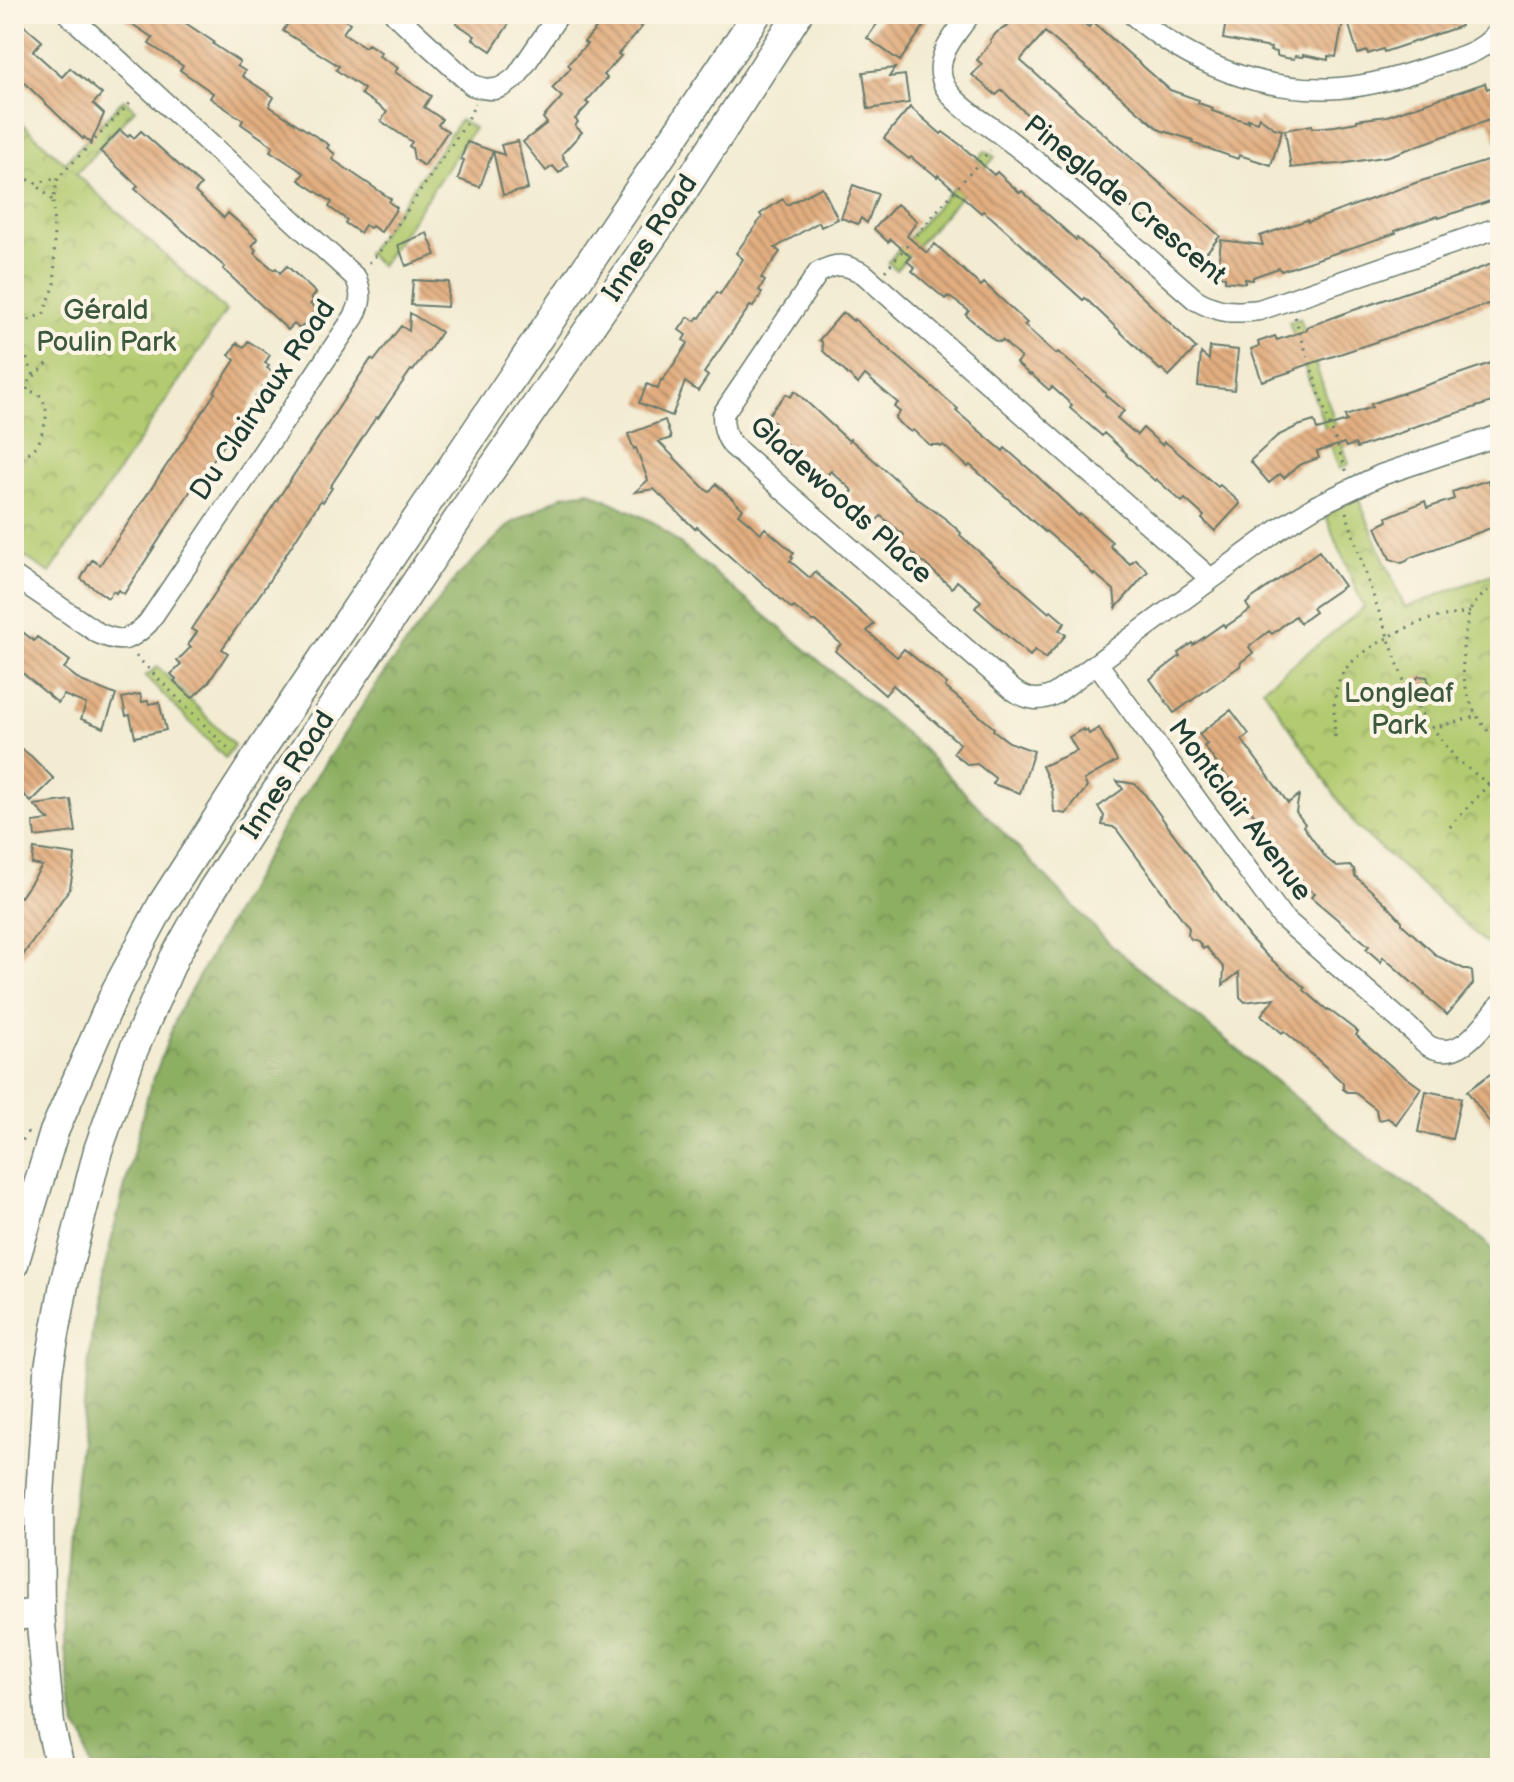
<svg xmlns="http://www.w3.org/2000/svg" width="1514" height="1782" font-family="'Balsamiq Sans',sans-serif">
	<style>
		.green { fill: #b2cb70; stroke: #688452; stroke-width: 2 }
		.forest { fill: url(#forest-crowns); stroke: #56764b; stroke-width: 2 }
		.park { fill: url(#park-crowns); stroke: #688452; stroke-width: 2 }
		.building { fill: url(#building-back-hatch) }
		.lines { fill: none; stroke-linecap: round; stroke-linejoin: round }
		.minor-casing { stroke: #697a6c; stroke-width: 23 }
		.secondary-casing { stroke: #697a6c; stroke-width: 31 }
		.path { stroke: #697a6c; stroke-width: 3; stroke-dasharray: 2 6; stroke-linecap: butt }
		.minor { stroke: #fff; stroke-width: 20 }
		.secondary { stroke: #fff; stroke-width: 28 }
		.labels { text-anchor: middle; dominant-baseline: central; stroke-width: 8; stroke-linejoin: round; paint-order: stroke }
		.street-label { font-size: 28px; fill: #1f3d34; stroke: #fcf5e5 }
		.park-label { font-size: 28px; fill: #3c5940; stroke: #fcf5e5 }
	</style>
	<defs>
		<pattern id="forest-crowns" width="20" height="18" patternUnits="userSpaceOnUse" patternTransform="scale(2)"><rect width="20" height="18" fill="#8daf62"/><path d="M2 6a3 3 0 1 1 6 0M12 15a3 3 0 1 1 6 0" fill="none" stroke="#739052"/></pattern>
		<pattern id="park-crowns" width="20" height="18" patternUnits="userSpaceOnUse" patternTransform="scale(2)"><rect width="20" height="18" fill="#b2cb70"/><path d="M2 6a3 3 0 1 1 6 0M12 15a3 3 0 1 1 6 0" fill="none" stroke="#90a65d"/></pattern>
		<pattern id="building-back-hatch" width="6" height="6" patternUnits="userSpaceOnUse" patternTransform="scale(2)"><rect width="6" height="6" fill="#e2ae80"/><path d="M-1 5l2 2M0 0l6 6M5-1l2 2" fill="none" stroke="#b78f6a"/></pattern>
	</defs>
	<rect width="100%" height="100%" fill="#fcf5e5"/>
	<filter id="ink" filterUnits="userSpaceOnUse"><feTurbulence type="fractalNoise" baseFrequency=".0125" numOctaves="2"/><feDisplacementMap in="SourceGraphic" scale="16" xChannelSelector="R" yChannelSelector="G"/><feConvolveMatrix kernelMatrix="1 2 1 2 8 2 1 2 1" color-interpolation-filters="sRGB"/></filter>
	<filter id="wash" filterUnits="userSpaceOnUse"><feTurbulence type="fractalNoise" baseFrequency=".006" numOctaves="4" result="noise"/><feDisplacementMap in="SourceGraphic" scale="32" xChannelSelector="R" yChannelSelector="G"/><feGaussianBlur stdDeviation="1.8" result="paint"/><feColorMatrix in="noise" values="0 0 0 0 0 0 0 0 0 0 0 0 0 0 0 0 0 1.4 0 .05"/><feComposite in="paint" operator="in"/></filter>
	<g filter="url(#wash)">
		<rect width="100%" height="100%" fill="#f3ecd3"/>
		<path class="green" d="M460 120 474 128 381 266 367 254Z
			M985 151 995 157 896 270 888 262Z
			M1300 318 1349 464 1339 469 1289 322Z
			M158 667 234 745 225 758 145 676Z"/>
		<path class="forest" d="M589 491 655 523 918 744 1111 945 1376 1164C1421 1190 1461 1221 1500 1255V1768H92L85 1739 76 1727 65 1649 66 1590 70 1531 95 1306 148 1094 177 1015 282 828 384 673 456 578 510 524 564 495Z"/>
		<path class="park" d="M124 99 135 109 76 174 226 311 50 573 14 550V116L65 163Z
			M1358 498 1405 608 1500 571V956L1356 826 1263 688 1364 608 1325 514Z"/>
		<g id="blocks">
			<path class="building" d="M117 14H185L181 20 214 42 213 44 240 62 237 66 245 71 242 76 274 97 269 106 329 145 327 148 335 154 332 159 391 199 389 202 397 208 381 232 372 226 370 228 365 225 360 233 345 223 347 220 329 207 332 202 299 180 304 173 270 151 273 146 241 124 243 120 210 98 213 93 180 70 183 66 149 44 153 38Z
				M294 14H337L350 23 343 33 365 47 368 44 381 52 379 56 398 68 395 72 431 96 424 107 442 119 438 125 448 131 424 166 414 159 412 148 409 146 412 142 381 121 387 112 361 94 364 89 336 70 339 66 283 31Z
				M462 14H505L512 19 491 51 473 39 475 36 456 23Z
				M609 14H651L640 26 642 27 618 54 621 56 604 75 607 78 586 102 589 104 575 119 578 122 575 126 582 132 562 154 564 157 563 158 568 165 559 173 553 166 546 171 523 142 547 123 543 118 562 97 552 88 571 68 568 64 587 44 584 42Z
				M884 14H932L900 61 867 38Z
				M995 14H1072L1089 27 1093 22 1170 90 1199 100 1198 103 1213 108 1212 111 1248 122V119L1257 122 1259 117 1274 128 1282 130 1271 165 1239 155 1238 159 1192 143 1193 140 1160 130 1045 32 1022 58 1021 61 1220 236 1202 258 1200 256 1196 260 1185 251 1184 253 1126 203 1117 194 1118 192 1093 171 1092 173 1045 132 1002 90 996 95 972 75 982 64 977 60 991 42 990 40 997 32 1008 26Z
				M1227 14H1271L1309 21 1310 16 1343 22 1336 57 1328 56V60L1303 55V57L1295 56 1294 59 1286 58 1277 56V52L1270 51 1271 48 1223 39Z
				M1362 14H1457L1461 26 1384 52 1383 49 1368 54 1367 51 1358 54 1347 19Z
				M14 17 42 41 33 51 62 77 70 68 102 94 93 104 104 114 91 143 84 137 83 139 14 73Z
				M895 68 889 77 905 75 909 103 868 109 863 72Z
				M1485 83 1487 89 1500 84V145L1498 146 1489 120 1389 156 1340 164 1324 165V164L1291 168 1285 130 1312 125V128L1335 126 1357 122V120L1387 116Z
				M910 107 941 134 943 132 962 146 994 175 997 172 1020 193 1022 191 1076 240 1077 238 1133 288 1196 348 1169 376 1162 369 1160 370 1103 315 1085 298 1083 300 991 217 983 211 981 213 938 175 937 177 925 167 924 168 911 157 909 159 896 149 884 138Z
				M120 130 128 137 130 134 134 138 141 131 201 185 195 192 224 218 228 213 258 239 252 246 256 250 254 253 274 270 276 268 280 273 287 266 316 293 311 298 314 301 310 304 317 310 300 329 294 324 288 330 223 269 225 267 135 189 138 186 100 151Z
				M518 141 528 189 503 195 493 151 504 155 501 145Z
				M467 142 493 151 480 187 458 179 464 160 461 159Z
				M1500 157V194L1492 197 1493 200 1439 218 1438 216 1416 223 1395 231 1396 233 1281 271 1279 268 1253 277V280L1245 279V283L1225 281V277L1217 276 1221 240 1263 245 1260 236 1307 220 1308 222 1322 217 1418 182Z
				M853 185 878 194 867 223 861 218 858 224 841 218Z
				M822 187 838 219 821 227 819 222 775 248 780 252 761 278 765 281 759 290 762 293 753 307 750 306 714 358 704 373 708 376 698 391 685 382 672 416 639 403 647 384 658 389 661 380H663L688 343 683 340 686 335 679 330 688 317 695 321 698 317 700 318 717 292 720 294 743 259 736 253 762 217 760 214 783 199 787 205Z
				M897 204 917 221 907 236 927 253 935 244 981 286 984 283 1027 323 1024 325 1056 354 1058 352 1106 393 1105 395 1124 411 1117 418 1137 435 1143 428 1162 445 1164 442 1169 445 1218 487 1220 485 1237 500 1240 504 1215 531 1202 519 1204 516 1185 499 1182 502 1156 479 1155 481 1126 455 1127 454 1104 433 1102 436 1070 408 1072 405 1052 387 1049 390 1031 374 1030 375 1016 363 1021 358 1002 340 1000 342 994 340 966 315 969 311 948 296 945 299 912 271 915 268 907 261 911 257 891 239 888 242 874 229Z
				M427 233 436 255 406 266 398 245Z
				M1500 261V300L1295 369 1296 370 1262 381 1251 349 1259 346 1258 342 1275 336 1277 340 1307 330V327L1351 311 1425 286 1448 280Z
				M413 280 449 282 447 307 411 305Z
				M843 312 853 321 854 319 958 409 956 411 1003 451 1005 448 1037 476 1079 516 1080 514 1112 542 1110 546 1130 564 1135 559 1148 571 1116 608 1114 590 1095 574 1094 575 1075 556 1046 531 1045 532 970 465 968 467 943 445 941 447 938 445H930L913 430 911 432 899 423 895 418 900 412 894 407 898 403 865 375 858 384 823 351 822 342 819 340Z
				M410 313 441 332 428 352 427 351 413 371 411 370 378 418 376 417 330 487 332 488 323 502 321 500 263 590 222 649 228 653 208 683 192 698 174 681 176 679 171 674 181 665 177 661 191 647 188 645 197 632 191 629 371 359 374 361 401 326 409 331Z
				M248 341 270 355 265 363 269 365 267 368 274 373 263 388 262 387 233 433 193 487 124 594 118 590 116 593 113 591 108 598 81 579 84 573 92 560 100 565 215 393 214 392 235 360 229 355 237 343 244 347Z
				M1210 347 1238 350 1234 390 1198 386 1201 353 1209 360Z
				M1491 363 1500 383V393L1493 396 1495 401 1407 429 1408 430 1357 448 1355 444 1346 447 1344 443 1317 452 1319 458 1299 465 1284 478 1280 474 1269 483 1250 461 1277 436 1298 426 1314 421 1317 430 1347 421 1345 416 1372 407 1371 404Z
				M795 391 849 441 850 439 918 499 947 520 961 533 960 535 1002 572 1049 613 1051 611 1065 623 1059 630 1066 635 1045 659 1035 650 1030 656 975 608 981 601 957 581 952 588 899 541 904 535 881 516 876 521 848 497 853 491 831 471 825 477 771 430 776 424 767 416 786 394 790 397Z
				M665 420 671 438 659 442 705 489 709 492 716 484 728 495 743 509 738 514 761 533 765 528 794 553 791 556 793 558 790 561 810 578 815 572 874 624 867 631 897 657 904 649 947 684 945 687 994 728 993 730 1009 742 1034 751 1020 793 993 784 995 778 977 764 968 765 953 753 960 744 893 685 885 695 835 651 841 644 816 621H812L794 607 792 609 749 571 748 573 697 527 695 529 654 489 635 492 648 480 636 448 634 449 628 434Z
				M1488 480 1491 487 1500 484V534L1492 528 1488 529 1409 558 1407 561 1402 563 1390 559 1376 527 1388 521 1387 517 1425 501 1427 508 1454 499 1452 492Z
				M1319 551 1344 586 1312 608 1315 612 1300 623 1295 616 1272 634 1269 631 1249 647 1253 653 1241 662 1240 666 1174 713 1150 679 1180 656 1178 653 1192 643 1193 645 1223 624 1225 627 1250 610 1246 604 1251 599Z
				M14 625 34 641 37 637 70 661 64 668 81 681 116 695 104 728 81 719 86 704 64 695 58 703 14 666Z
				M1419 676 1427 677 1430 685 1425 692 1417 691 1413 683Z
				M140 694 142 702 148 701 149 704 159 702 166 730 135 737 130 715 126 716 122 698Z
				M1231 710 1249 734 1242 740 1288 803 1299 795 1296 812 1305 824 1303 826 1326 858 1337 867 1350 866 1354 869 1355 876 1383 901 1402 921V924L1437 956 1464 969H1468L1472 972 1473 984 1447 1015 1424 995 1425 994 1383 957 1381 962 1366 949 1369 946 1311 897 1315 893 1307 889 1271 840 1268 843 1257 827 1261 824 1204 746 1207 744 1199 734Z
				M1099 728 1117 761 1084 780 1087 787 1066 814 1054 812 1052 789 1042 766 1077 751 1069 737 1083 729 1084 731 1087 730 1089 734Z
				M14 743 31 756 54 779 31 802 14 784Z
				M1117 781 1135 784 1143 792 1249 937 1266 955 1305 988 1304 990 1327 1010 1328 1009 1358 1032 1356 1035 1392 1067 1421 1088 1396 1124 1388 1118 1378 1120 1376 1109 1354 1092H1347L1343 1089V1083L1315 1057 1284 1031 1282 1033 1261 1015 1275 998 1245 1002 1240 997 1239 972 1223 985 1224 968 1206 947 1203 949 1198 941 1191 939 1188 935 1189 928 1117 830 1113 827 1102 825 1104 816 1098 807 1123 789Z
				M71 800 76 832 35 837 33 822 49 820 34 805Z
				M34 849 75 855 74 865 70 888 14 968V892L21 897 42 866 32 864Z
				M1500 1067V1137L1467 1091Z
				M1426 1091 1461 1098 1452 1139 1418 1132Z"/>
		</g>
	</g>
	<g filter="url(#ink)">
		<use href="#blocks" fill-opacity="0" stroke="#697a6c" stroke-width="2"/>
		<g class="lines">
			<g class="minor-casing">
				<path id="minor" d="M395 14 472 85C493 92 500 91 517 76L559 14
					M970 14C957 33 935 55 942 79 947 100 982 121 999 133 1068 184 1131 244 1196 300 1219 313 1233 313 1259 310L1500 227
					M1132 14C1189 64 1262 93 1339 88 1371 86 1403 76 1433 66 1459 57 1485 53 1500 28
					M14 576 98 633C122 644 130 641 148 623L354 317C362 302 362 293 356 278L68 14
					M1211 579 864 274C846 264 837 262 818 273L723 414C723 427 725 435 732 445L1014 691C1029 700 1039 702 1055 694L1282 527 1316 506 1381 475 1500 435
					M1097 663 1282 917 1415 1033C1419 1037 1424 1043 1429 1046 1460 1063 1483 1025 1500 1005"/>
			</g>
			<g class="secondary-casing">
				<path id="secondary" d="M14 1264 54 1132 116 990 162 904 265 744 757 14
					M14 1616 40 1613
					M60 1768 50 1724 40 1613 39 1511 48 1373 64 1284 98 1150 131 1056 174 958 212 890 269 802 478 489 669 213 798 14"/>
			</g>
			<path class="path" d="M14 172 35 183
				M52 200 35 183 58 178
				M369 263 379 252 467 122 475 103
				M885 271 990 150
				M1295 317 1323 405 1347 473
				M14 327 44 313 55 284 53 201 58 178 133 100
				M14 329 34 376
				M14 399 27 390 29 381 48 363
				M14 484 22 482 23 457 38 445 46 421V407L39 394 27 390
				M1346 512 1369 584 1410 698 1456 759 1500 793
				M1500 580C1491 587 1480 597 1473 606 1468 612 1468 622 1466 629 1457 668 1466 718 1500 741
				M136 656 232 753
				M1432 728 1478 716
				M1335 737C1334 717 1332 696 1341 676 1350 656 1395 633 1415 624 1433 617 1451 615 1470 612
				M1450 827 1489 784
				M14 1154 31 1127"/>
			<use href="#minor" class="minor"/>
			<use href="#secondary" class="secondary"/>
		</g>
	</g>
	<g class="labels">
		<g class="street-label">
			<text transform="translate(1125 200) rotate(39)">Pineglade Crescent</text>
			<text transform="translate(650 238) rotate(-56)">Innes Road</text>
			<text transform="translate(263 400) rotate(-56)">Du Clairvaux Road</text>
			<text transform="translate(841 500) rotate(42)">Gladewoods Place</text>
			<text transform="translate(288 775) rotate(-57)">Innes Road</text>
			<text transform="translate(1240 810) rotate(53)">Montclair Avenue</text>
		</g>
		<g class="park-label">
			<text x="106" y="310">Gérald<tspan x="106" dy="32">Poulin Park</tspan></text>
			<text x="1399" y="693">Longleaf<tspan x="1399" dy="32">Park</tspan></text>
		</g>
	</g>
	<rect width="1514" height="1782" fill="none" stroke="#fcf5e5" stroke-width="48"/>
</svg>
